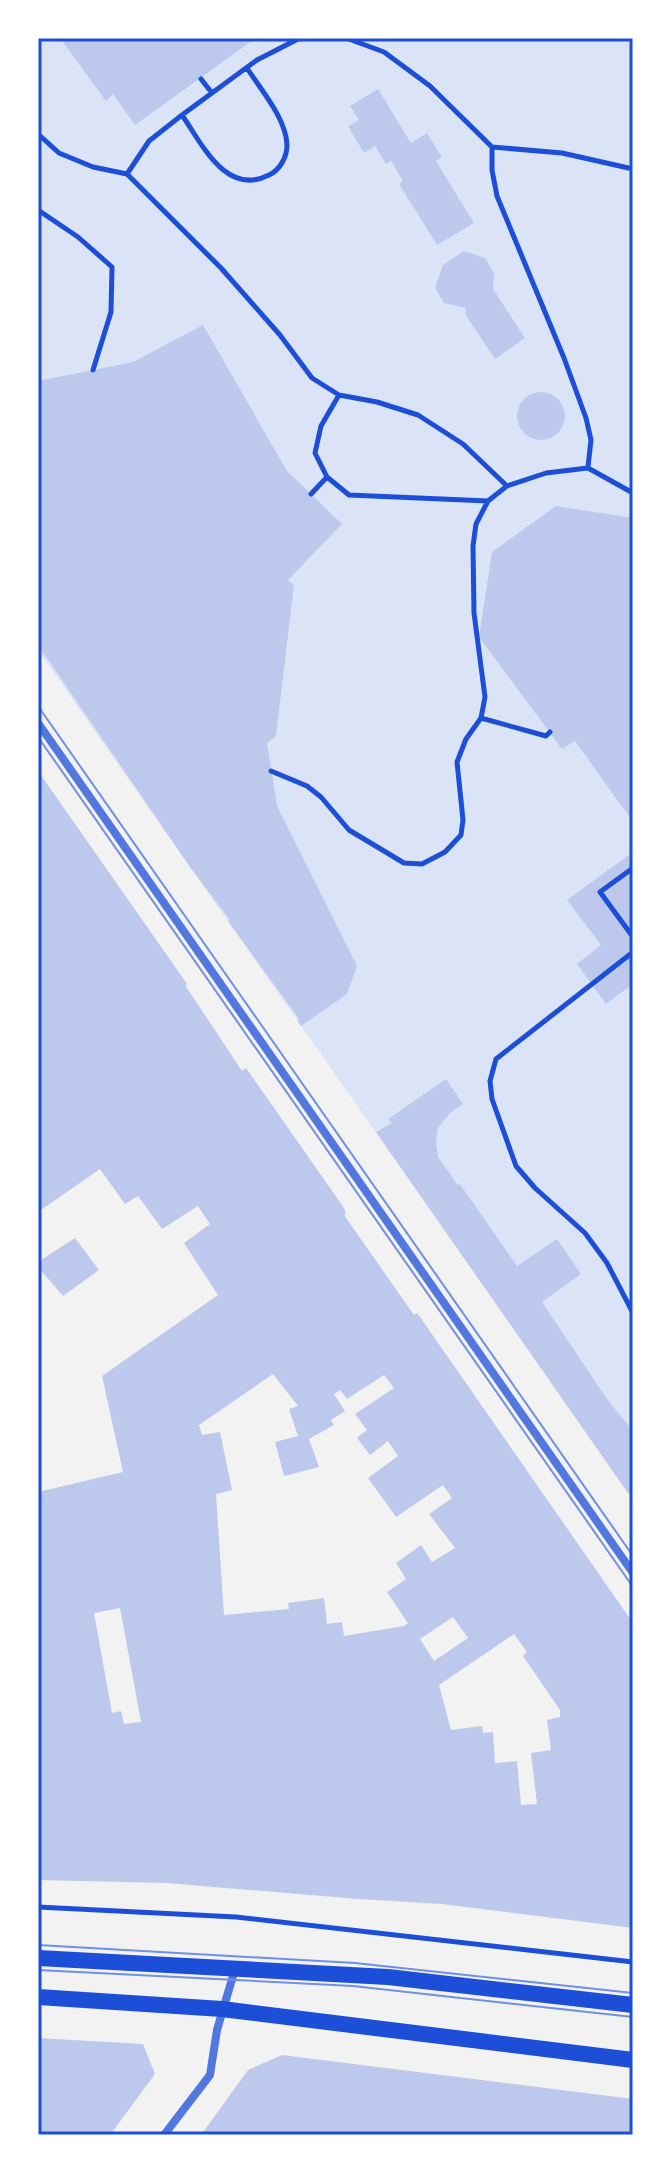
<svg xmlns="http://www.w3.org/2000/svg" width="671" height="2173" font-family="'DM Sans',sans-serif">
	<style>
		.green { fill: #dbe4f7 }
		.building { fill: #bdc9ec; fill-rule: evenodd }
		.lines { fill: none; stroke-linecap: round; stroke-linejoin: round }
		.path { stroke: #1d4ed8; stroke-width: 5 }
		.minor { stroke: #5277de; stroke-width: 8 }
		.secondary { stroke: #1d4ed8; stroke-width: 16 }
		.tram { stroke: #7290e2; stroke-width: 2 }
		.neatline { fill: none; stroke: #1d4ed8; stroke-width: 3 }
	</style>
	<rect width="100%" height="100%" fill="#f2f2f2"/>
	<path class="green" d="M38 38H633V1500L38 650Z"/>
	<path class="building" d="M60 38H256L135 125 113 94 106 101Z
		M378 89 411 143 427 133 442 157 436 161 474 223 437 245 399 184 403 181 391 161 386 164 375 146 364 153 348 126 359 120 350 106Z
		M464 251 485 258 494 273 493 289 525 338 495 359 465 314 466 308 444 303 435 288 443 265Z
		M203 325 287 471 342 524 288 580 294 585 276 736 267 743 277 806 357 966 347 994 301 1026 297 1020 299 1019 228 921 230 920 190 867 38 645V381L133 362Z
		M517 416a24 24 0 1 1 48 0a24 24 0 1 1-48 0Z
		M556 506 633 518V822L575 741 562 749 479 637 492 552Z
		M38 771 185 981 187 984 185 985 242 1071 246 1068 272 1105 344 1208 346 1214 344 1215 414 1315 417 1313 420 1317 633 1623V1928L442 1904 358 1899 166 1883 38 1880V1492L123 1472 102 1376 218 1295 184 1243 210 1224 198 1206 162 1229 138 1196 125 1204 100 1169 38 1212ZM273 1374 298 1406 289 1409 298 1436 275 1442 284 1476 319 1467 309 1439 334 1425 331 1420 345 1411 334 1394 340 1390 347 1399 384 1375 394 1388 355 1414 367 1430 357 1438 370 1455 388 1441 398 1456 368 1478 396 1517 443 1485 452 1498 429 1514 455 1548 432 1562 421 1545 396 1563 406 1579 387 1592 408 1623 404 1626 344 1636 342 1622 327 1624 324 1598 288 1603 289 1609 224 1615 216 1494 232 1490 220 1432 202 1435 199 1425ZM120 1608 141 1722 124 1724 121 1711 112 1713 94 1613ZM453 1617 468 1638 434 1661 420 1639ZM514 1634 527 1652 523 1656 560 1710V1717L547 1720 551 1750 531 1753 537 1804 521 1805 517 1761 495 1763 493 1732 483 1733 482 1726 451 1730 439 1685Z
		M633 852V984L606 1004 577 964 601 945 567 900Z
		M446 1079 463 1104 450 1113 438 1128 436 1142 438 1157 458 1185 460 1184 517 1266 557 1239 581 1274 542 1302 607 1399 633 1431V1489L628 1493 376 1132 392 1123 388 1119Z
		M75 1238 99 1270 63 1296 38 1267V1262Z
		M38 2038 143 2044 155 2074 110 2135H38Z
		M282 2055 633 2099V2135H201L248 2070Z"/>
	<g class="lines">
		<path class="path" d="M346 38 384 52 430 86 492 147 562 153 633 169
			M201 79 212 93
			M182 115C202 144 226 197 269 175 280 170 287 157 287 145 286 118 261 90 247 68
			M38 134 59 153 93 167 127 174 221 268 280 335 312 378 339 395 377 402 418 415 463 444 507 486
			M492 147V170L497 196 564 358 586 418 591 440 588 467
			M127 174 149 141 182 115 257 60 298 39 310 38
			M38 210 78 237 112 267 111 312 93 370
			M339 395 321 426 315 453 327 477 349 495 488 501
			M311 494 327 477
			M481 718 546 736 550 732
			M271 771 307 786 321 797 349 830 404 863 422 864 445 852 461 835 463 820 457 762 466 739 481 718 485 697 474 613 473 546 476 524 488 501 507 486 546 473 588 468 633 493
			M633 868 600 892 633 937
			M633 952 496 1059 490 1081 492 1099 516 1166 535 1188 585 1233 607 1263 633 1313
			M38 1907 236 1917 633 1962"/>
		<path class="minor" d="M38 723 633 1573
			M164 2135 210 2075 217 2030 235 1969"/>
		<path class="secondary" d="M38 1958 388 1977 633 2005
			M38 1997 222 2009 633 2060"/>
		<path class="tram" d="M38 706 633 1556
			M38 737 633 1587
			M38 1945 355 1963 633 1993
			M38 1970 353 1986 633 2017"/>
	</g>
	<rect width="671" height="2173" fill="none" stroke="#ffffff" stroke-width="80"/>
	<rect x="40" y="40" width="591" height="2093" class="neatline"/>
</svg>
